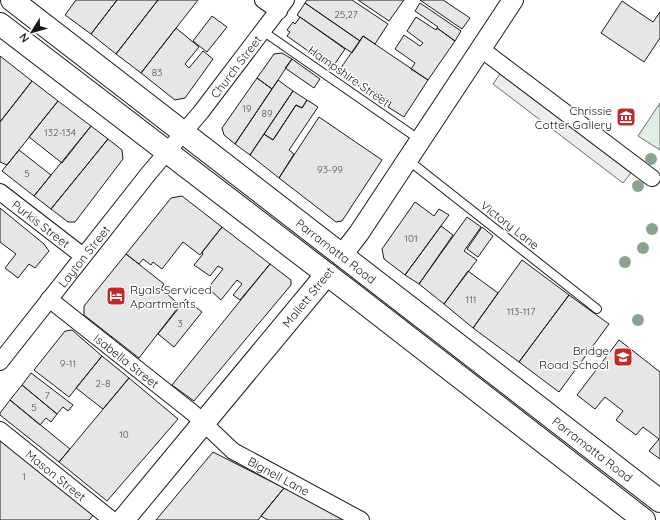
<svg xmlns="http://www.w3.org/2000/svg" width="660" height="520" font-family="Quicksand,sans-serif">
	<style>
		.park { fill: #e0efe3; stroke: #6a6a6a }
		.parking { fill: #ededed; stroke: #6a6a6a }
		.building { fill: #e6e6e6; stroke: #1a1a1a }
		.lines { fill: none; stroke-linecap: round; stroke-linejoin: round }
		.service-casing { stroke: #1a1a1a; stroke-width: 10 }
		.minor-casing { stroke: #1a1a1a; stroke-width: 18 }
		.tertiary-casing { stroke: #1a1a1a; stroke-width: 22 }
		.secondary-casing { stroke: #1a1a1a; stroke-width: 24 }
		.trunk-casing { stroke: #1a1a1a; stroke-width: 24 }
		.service { stroke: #fff; stroke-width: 8 }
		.minor { stroke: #fff; stroke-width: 16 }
		.tertiary { stroke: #fff; stroke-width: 20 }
		.secondary { stroke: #fff; stroke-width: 22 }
		.trunk { stroke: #fff; stroke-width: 22 }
		.tree { fill: #8aa48f }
		.labels { text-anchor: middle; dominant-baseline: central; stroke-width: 3; stroke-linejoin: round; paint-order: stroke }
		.number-label { font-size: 10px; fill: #4d4d4d }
		.street-label { font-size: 12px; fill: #1a1a1a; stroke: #fff }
		.poi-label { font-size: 12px; fill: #1a1a1a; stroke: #fff; text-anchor: end }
	</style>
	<rect width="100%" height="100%" fill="#fff"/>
	<path class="park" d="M660 103V150L638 136Z"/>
	<path class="parking" d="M500 74 631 173 623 183 493 84Z"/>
	<path class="building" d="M76 0H117L91 34 65 15Z
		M117 0H158L116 54 91 34Z
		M158 0H198L141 73 116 54Z
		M307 0H352L388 24 375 44 363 36 360 41 305 3Z
		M358 0H404L389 21Z
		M420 0H443L470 18 462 29Z
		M622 1 653 22 660 12V38L644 62 601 33Z
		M305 3 360 41 352 53 297 15Z
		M420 3 461 31 455 41 437 28 438 27 415 11Z
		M212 16 227 27 207 52 193 41Z
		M300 17 345 49 332 68 287 36 290 32 287 30 293 22 295 24Z
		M416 17 436 30 437 28 455 41 428 80 411 69 415 63 395 49 404 35 420 46 423 43 407 31Z
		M176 28 199 47 185 64 189 68 203 51 213 59 185 98 175 100 141 73Z
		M363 36 428 80 404 117 388 107 391 102 369 87 366 91 338 72Z
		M282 53 292 59 272 89 257 78 274 54Z
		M0 56 32 81 0 122Z
		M292 59 320 79 314 88 285 68Z
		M257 78 272 89 235 144 224 135 222 128Z
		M278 80 293 91 250 155 235 144Z
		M32 81 58 101 7 165 0 162V122Z
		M293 91 307 100 302 108 296 105 273 140 264 134Z
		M307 100 318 107 289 150 294 154 279 178 250 155 264 134 273 140 296 105 302 108Z
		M58 101 91 126 62 163 29 137Z
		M319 117 382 160 342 221 336 222 279 178Z
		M91 126 108 139 51 209 34 196Z
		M108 139 122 150 123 159 75 222H68L51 209Z
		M19 150 51 175 34 196 2 171Z
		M182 196 222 227 200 255 183 242 162 269 153 262 151 265 143 259 139 264 126 254 171 198Z
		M415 202 434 216 439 209 449 215 405 275 384 259 382 249Z
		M0 208 44 244 49 251 35 268 29 264 18 278 5 268 16 254 0 242Z
		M467 217 481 227 464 251 477 260 444 304 419 284Z
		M441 226 453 235 419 284 405 275Z
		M222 227 270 264 240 300 233 295 242 284 237 280 221 300 208 288 223 269 218 266 210 276 194 265 203 254 202 252Z
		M482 227 493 236 478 257 467 249Z
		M126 254 164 284 161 289 180 305 139 358 84 315V306Z
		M522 260 569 295 519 362 473 328Z
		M270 264 291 280V285L194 401 172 385Z
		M468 271 498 293 473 328 444 304Z
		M569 295 609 324 559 392 519 362Z
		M186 299 202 312 174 347 158 334Z
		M72 330 102 356 69 397 34 370 65 331Z
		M619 340 660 372V459L649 451 659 439 643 427 636 435 616 420 623 411 605 397 595 409 577 395Z
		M102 356 129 378 103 409 76 388Z
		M31 373 73 405 68 411 63 407 57 414 22 385Z
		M129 378 178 419 107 501 59 462Z
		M22 385 57 414 51 422 46 418 40 425 10 400Z
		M10 400 70 449 59 462 0 415V413Z
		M0 439 95 513 89 520H0Z
		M213 452 284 488 258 520H156Z
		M284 488 346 520H268L261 516Z"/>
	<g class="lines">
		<g class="service-casing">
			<path id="service" d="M264 32 420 140
				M408 160 597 309"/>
		</g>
		<g class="minor-casing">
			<g id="minor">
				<path d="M263 0 279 11"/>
				<path d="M481 49 652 178"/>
				<path id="s1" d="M0 192 83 256"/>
				<path id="s2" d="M49 299 193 413 233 451 361 520"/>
				<path id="s3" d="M0 362 149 173 201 112 286 0"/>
				<path id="s4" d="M0 430 112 520"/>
			</g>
		</g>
		<g class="tertiary-casing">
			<path id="tertiary" d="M342 255 359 233 513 0"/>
		</g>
		<g class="secondary-casing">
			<path id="secondary" d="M123 520 327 274"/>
		</g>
		<g class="trunk-casing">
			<g id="trunk">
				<path id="s5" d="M12 0 660 501"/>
				<path d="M0 24 354 295 644 520"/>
			</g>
		</g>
		<use href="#service" class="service"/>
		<use href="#minor" class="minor"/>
		<use href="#tertiary" class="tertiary"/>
		<use href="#secondary" class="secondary"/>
		<use href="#trunk" class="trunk"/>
	</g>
	<g class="tree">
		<circle cx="651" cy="159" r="6"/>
		<circle cx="638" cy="186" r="6"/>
		<circle cx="652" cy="229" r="6"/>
		<circle cx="643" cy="248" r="6"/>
		<circle cx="625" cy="262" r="6"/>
		<circle cx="638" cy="320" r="6"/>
	</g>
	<defs>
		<g id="museum-square" transform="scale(1)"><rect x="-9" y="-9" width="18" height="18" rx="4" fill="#c62828" stroke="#fff"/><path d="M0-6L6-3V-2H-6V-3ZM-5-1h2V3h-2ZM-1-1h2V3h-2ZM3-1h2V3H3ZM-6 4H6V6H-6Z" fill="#fff"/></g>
		<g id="hotel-square" transform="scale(1)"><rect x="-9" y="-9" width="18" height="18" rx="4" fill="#c62828" stroke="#fff"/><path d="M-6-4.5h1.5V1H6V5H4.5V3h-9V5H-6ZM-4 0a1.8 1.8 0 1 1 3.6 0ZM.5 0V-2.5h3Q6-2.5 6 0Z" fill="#fff"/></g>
		<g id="school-square" transform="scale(1)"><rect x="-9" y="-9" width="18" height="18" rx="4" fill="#c62828" stroke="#fff"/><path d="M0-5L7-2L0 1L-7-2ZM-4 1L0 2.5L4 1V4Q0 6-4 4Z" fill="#fff"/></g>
	</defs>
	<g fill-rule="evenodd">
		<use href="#museum-square" x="626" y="117"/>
		<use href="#hotel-square" x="116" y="296"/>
		<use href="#school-square" x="623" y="357"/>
	</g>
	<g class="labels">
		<g class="number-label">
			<text x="346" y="14">25,27</text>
			<text x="157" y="72">83</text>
			<text x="247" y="108">19</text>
			<text x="267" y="113">89</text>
			<text x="60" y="132">132-134</text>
			<text x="330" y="169">93-99</text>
			<text x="27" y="173">5</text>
			<text x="411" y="238">101</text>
			<text x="471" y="299">111</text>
			<text x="521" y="311">113-117</text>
			<text x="180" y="323">3</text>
			<text x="68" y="363">9-11</text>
			<text x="103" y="383">2-8</text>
			<text x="47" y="395">7</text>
			<text x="34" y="407">5</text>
			<text x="124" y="434">10</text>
			<text x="24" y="476">1</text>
		</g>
		<g class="street-label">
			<text stroke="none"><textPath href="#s3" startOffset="378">Church Street</textPath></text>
			<text transform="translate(349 76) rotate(35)">Hampshire Street</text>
			<text stroke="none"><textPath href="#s1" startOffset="52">Purkis Street</textPath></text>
			<text transform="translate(510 225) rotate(38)">Victory Lane</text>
			<text stroke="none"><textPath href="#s5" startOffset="410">Parramatta Road</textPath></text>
			<text stroke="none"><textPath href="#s3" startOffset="135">Layton Street</textPath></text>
			<text transform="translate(308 297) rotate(-51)">Mallett Street</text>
			<text stroke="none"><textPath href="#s2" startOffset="99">Isabella Street</textPath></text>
			<text stroke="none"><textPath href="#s5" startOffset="734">Parramatta Road</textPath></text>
			<text stroke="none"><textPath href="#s4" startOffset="72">Mason Street</textPath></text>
			<text stroke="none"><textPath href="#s2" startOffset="291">Bignell Lane</textPath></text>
		</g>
		<g class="poi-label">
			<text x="612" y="110">Chrissie<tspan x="612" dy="14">Cotter Gallery</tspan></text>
			<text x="130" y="289" text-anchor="start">Ryals Serviced<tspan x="130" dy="14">Apartments</tspan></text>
			<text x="609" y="350">Bridge<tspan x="609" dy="14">Road School</tspan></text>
		</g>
	</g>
	<g transform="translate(32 32) rotate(233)" stroke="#ffffff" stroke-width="3" paint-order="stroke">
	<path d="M0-3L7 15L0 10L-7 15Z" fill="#1a1a1a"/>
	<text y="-6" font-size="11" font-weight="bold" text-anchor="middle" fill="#1a1a1a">N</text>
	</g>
</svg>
